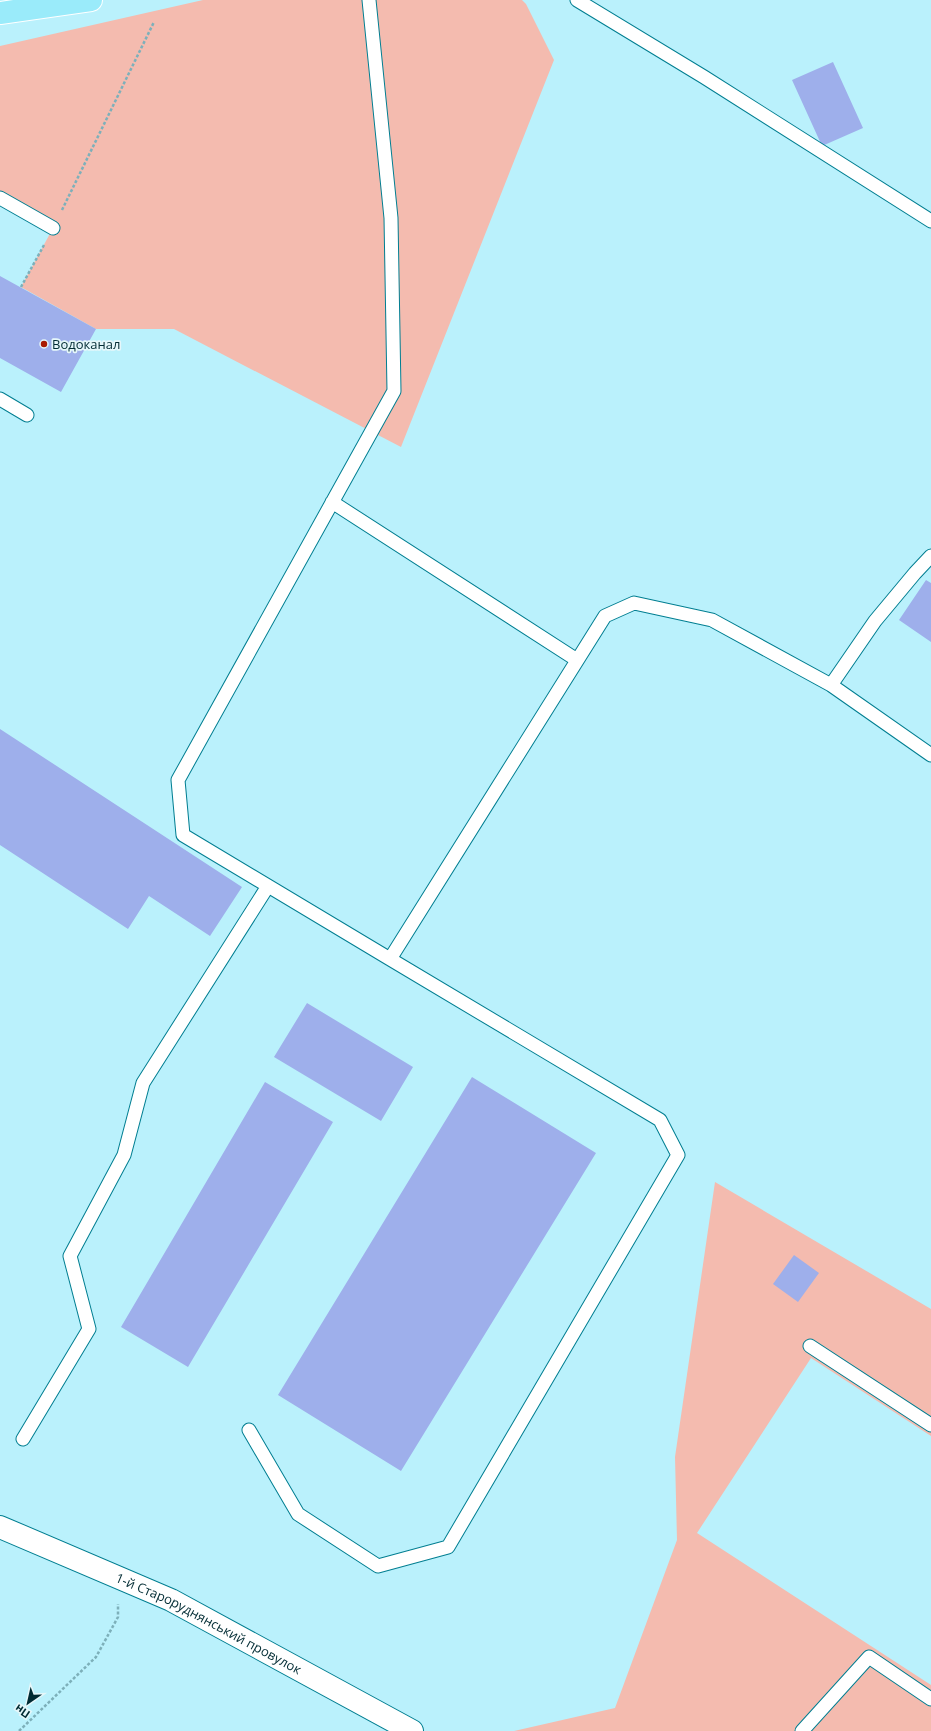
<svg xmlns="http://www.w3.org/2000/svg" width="931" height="1731" font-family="'Open Sans',sans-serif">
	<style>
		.green { fill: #f4bbaf }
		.building { fill: #9eafeb }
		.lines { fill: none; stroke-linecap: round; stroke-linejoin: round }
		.service-casing { stroke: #007e91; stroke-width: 15 }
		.minor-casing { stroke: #007e91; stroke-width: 24 }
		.primary-casing { stroke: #fff; stroke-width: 24 }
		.path { stroke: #7db0ba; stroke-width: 2.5; stroke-dasharray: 3 2; stroke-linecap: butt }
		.service { stroke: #fff; stroke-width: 13 }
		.minor { stroke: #fff; stroke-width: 22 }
		.primary { stroke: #9aebfa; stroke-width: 22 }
		.poi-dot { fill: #a91a00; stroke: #e5f7fa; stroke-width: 1.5 }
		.labels { text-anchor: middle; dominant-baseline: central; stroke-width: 3.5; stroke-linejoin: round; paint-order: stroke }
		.poi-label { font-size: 13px; fill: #002b33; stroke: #e5f7fa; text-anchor: start }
		.street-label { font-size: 13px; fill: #002b33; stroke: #e5f7fa }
	</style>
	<rect width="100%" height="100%" fill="#baf1fc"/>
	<path class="green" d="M203 0H522L526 4 554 60 401 447 174 329H96L21 287 53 228 0 198V46Z
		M715 1182 931 1309V1436L811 1358 697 1533 931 1685V1731H514L615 1708 677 1540 675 1457Z"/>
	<path class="building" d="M833 62 863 128 822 146 792 80Z
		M0 276 96 329 61 392 0 358Z
		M926 580 931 583V642L899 620Z
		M0 729 242 887 210 936 149 896 128 929 0 845Z
		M307 1003 413 1067 381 1121 274 1057Z
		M472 1077 596 1153 401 1471 278 1395Z
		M265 1082 333 1122 188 1367 121 1327Z
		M794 1255 819 1273 798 1302 773 1284Z"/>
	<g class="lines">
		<g class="service-casing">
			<path id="service" d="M369 0 391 218 394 391 178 780 183 835 390 959 605 616 634 603 712 620 831 685 931 755
				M577 0 704 77 931 221
				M0 198 53 228
				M0 399 27 415
				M332 502 577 660
				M831 685 875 621 915 573 931 556
				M810 1346 931 1425
				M249 1430 298 1514 378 1566 448 1547 678 1155 660 1120 390 959
				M23 1439 89 1329 70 1256 124 1155 143 1083 268 886
				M802 1731 869 1657 931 1699"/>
		</g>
		<g class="minor-casing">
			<g id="minor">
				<path id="s1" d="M0 1527 171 1600 412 1731"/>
			</g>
		</g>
		<g class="primary-casing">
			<path id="primary" d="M0 13 91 0"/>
		</g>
		<path class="path" d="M62 210 154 22
			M21 287 44 245
			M19 1731 96 1657 118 1617V1604"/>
		<use href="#service" class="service"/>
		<use href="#minor" class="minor"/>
		<use href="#primary" class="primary"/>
	</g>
	<circle class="poi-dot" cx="44" cy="344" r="4"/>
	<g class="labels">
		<g class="poi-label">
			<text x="52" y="344">Водоканал</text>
		</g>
		<g class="street-label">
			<text stroke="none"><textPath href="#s1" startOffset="230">1-й Староруднянський провулок</textPath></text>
		</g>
	</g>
	<g transform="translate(28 1703) rotate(214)" stroke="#e5f7fa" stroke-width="3" paint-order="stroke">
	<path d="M0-3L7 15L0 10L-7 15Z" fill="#002b33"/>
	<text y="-6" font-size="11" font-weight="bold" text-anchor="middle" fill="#002b33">Пн</text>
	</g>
</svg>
